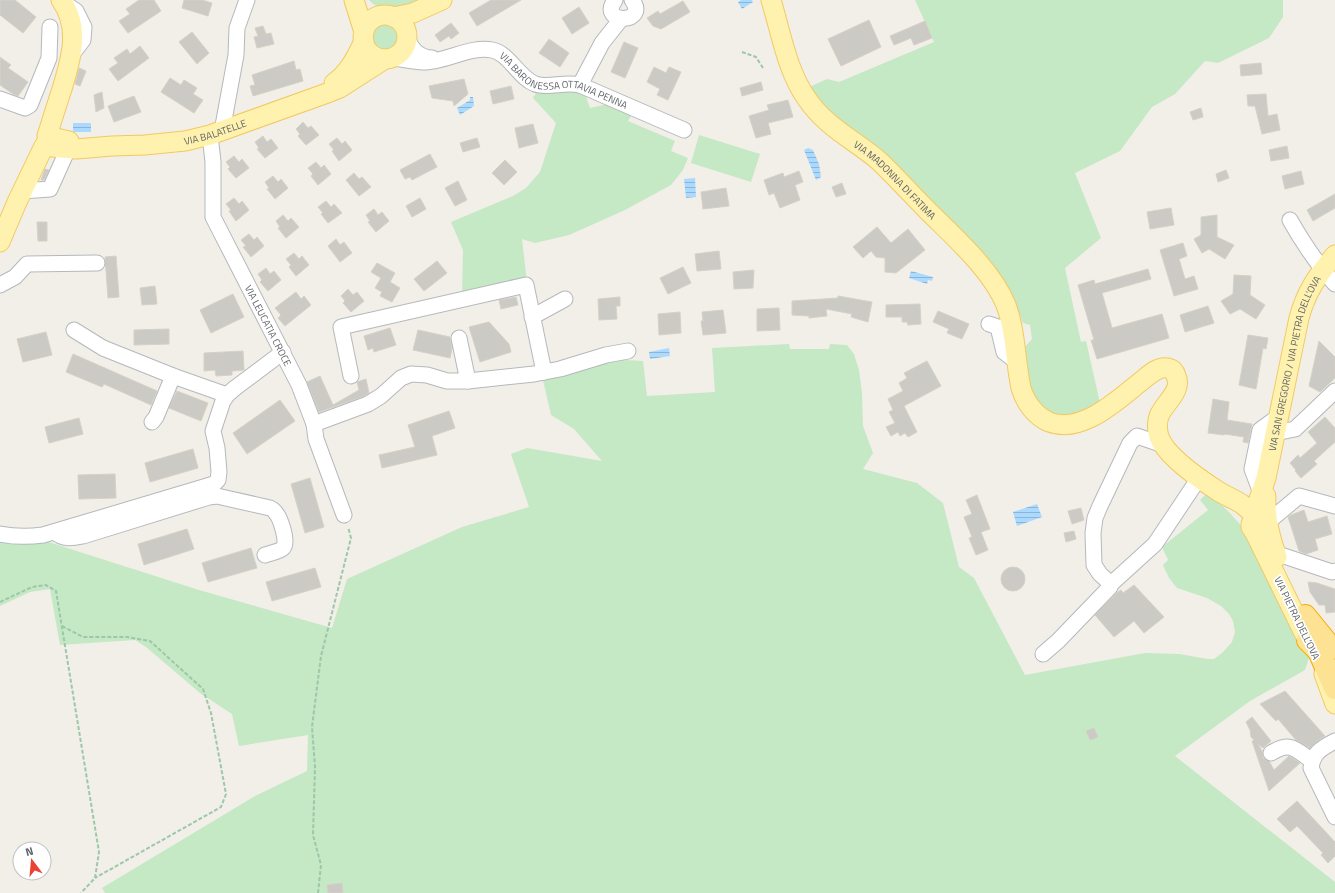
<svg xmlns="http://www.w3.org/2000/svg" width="1335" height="893" font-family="'Titillium Web',sans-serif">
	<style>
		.green { fill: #c5e8c5 }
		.water { fill: url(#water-rules) }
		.building { fill: #cccac5; stroke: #d6d1c6 }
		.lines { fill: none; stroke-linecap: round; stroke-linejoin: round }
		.minor-casing { stroke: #b5b8bc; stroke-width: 17 }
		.major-casing { stroke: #f2c960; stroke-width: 21 }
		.highway-casing { stroke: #f9ab00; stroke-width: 24 }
		.path { stroke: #9cc7a9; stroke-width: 2; stroke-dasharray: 4 2; stroke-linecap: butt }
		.minor { stroke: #fff; stroke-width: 15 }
		.major { stroke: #fff2af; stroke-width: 19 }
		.highway { stroke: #fde293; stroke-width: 22 }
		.labels { text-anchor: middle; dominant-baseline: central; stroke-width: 3.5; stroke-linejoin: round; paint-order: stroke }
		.street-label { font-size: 10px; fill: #5f6368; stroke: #fff }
	</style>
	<defs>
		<pattern id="water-rules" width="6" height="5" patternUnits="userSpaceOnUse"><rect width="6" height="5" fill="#aadaff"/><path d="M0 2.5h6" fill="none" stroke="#8eb4d2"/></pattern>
	</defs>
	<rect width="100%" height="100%" fill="#f1efe8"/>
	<path class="green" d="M369 0H421C415 4 409 5 403 6 389 9 379 11 369 0Z
		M915 0H1283V17L1269 38 1218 63 1205 61 1175 94 1152 107 1120 151 1075 173 1101 238 1065 268 1081 342 1086 341 1100 403 1076 414 1060 416 1047 410 1035 400 1025 375V347L1032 339 1030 325 1023 323C1014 299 1007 285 992 264L824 110 807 88 827 79 839 82 934 42Z
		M370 37a16 16 0 1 1 32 0a16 16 0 1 1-32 0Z
		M565 90H575L585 94 590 108 608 104 632 114 628 121 675 141 671 151 688 158 683 170 671 185 625 210 569 235 535 243 522 239 527 283 462 296 463 250 451 222 513 196 526 188 540 172 556 123 533 98 536 93 546 94Z
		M699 135 760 154 751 182 691 163Z
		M789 344 790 349H829L830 344 847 345 854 354 859 370 862 393 863 426 873 453 863 469 917 483 943 503 959 567 974 578 1025 675 1145 653 1179 654 1208 659H1214L1222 653 1232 642 1235 632 1233 621 1229 614 1221 606 1207 598 1177 588 1169 578 1163 565 1168 560 1162 547 1208 510 1200 500 1207 493C1221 503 1232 515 1243 528L1310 655 1305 670 1250 701 1175 756 1335 882V893H105L102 888 255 796 307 771 308 735 239 746 232 714 200 693 146 647 135 640 60 645 50 589 30 592 0 606V541L39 539 199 590 332 628 347 579 462 527 529 507 511 454 527 448 602 461 574 429 551 415 543 380 551 376 606 359 643 361 647 396 715 392 712 348Z"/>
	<path class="water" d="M741 0H752L753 2 742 9 738 2Z
		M470 97H473L474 106 460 115 457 108 470 100Z
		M73 123H91V132H73Z
		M808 148 813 150 819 164 821 177 816 180 804 150Z
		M695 178 696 197 686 198 684 179Z
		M911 271 933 277 932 281 928 280 927 284 909 278Z
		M669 348 670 356 650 359 649 352Z
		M1037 504 1042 517 1017 526 1013 512Z"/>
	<path class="building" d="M0 0H15L36 17 23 33 0 15Z
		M139 0H154L161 11 128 33 119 21 130 14 126 9Z
		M184 0H202L212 3 208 16 182 8Z
		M491 0H521L477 26 469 13Z
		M683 1 690 12 661 29 653 26 647 18 658 11 660 14Z
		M579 7 589 23 572 34 562 18Z
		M869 20 881 47 841 66 828 39Z
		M925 21 932 38 914 45 911 38 894 45 890 36Z
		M451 23 459 33 451 39 449 36 440 42 435 35Z
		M263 26 266 34 271 33 274 44 257 48 254 37 258 36 255 28Z
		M192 32 209 53 197 64 179 42Z
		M549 39 569 53 560 67 539 53Z
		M624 42 638 48 625 78 611 72Z
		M140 46 149 58 118 81 109 69 118 63 114 58 127 49 130 54Z
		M0 57 11 65 8 68 28 82 18 96 13 94 0 85Z
		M294 61 296 70 300 69 303 81 253 96 250 86 255 85 252 75Z
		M1261 63 1262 74 1241 76 1240 65Z
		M654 67 666 73 669 67 681 72 668 100 657 95 660 89 647 82Z
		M79 68 86 71 80 86 75 84Z
		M170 78 181 85 184 80 197 88 193 94 203 100 194 113 161 92Z
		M464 79 468 94 454 106 453 101 432 98 429 86Z
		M761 82 763 90 742 96 740 88Z
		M511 86 514 99 493 104 490 91Z
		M102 92 104 108 96 112 94 95Z
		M1266 94 1268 116 1277 114 1280 130 1262 134 1255 106H1248L1247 95Z
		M134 96 141 112 114 122 108 106Z
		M788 100 793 117 768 123 771 134 756 138 749 116 769 110 767 105Z
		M1201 108 1203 117 1193 120 1190 112Z
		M303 122 308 128 311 126 319 135 306 145 298 136 300 134 296 129Z
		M533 124 538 143 519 148 515 128Z
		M263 136 267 142 271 139 278 148 265 158 257 149 259 148 255 142Z
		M337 138 342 144 345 141 352 150 339 161 332 151 334 150 329 144Z
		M477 138 480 147 463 152 460 143Z
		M1287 146 1289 158 1271 161 1269 150Z
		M430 154 437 167 412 180 410 177 405 179 400 170Z
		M234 156 239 162 242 159 249 168 236 178 228 169 230 167 226 162Z
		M505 160 517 172 504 185 492 173Z
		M316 162 321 168 324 165 331 174 318 185 311 176 313 174 308 168Z
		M45 169 49 170 44 180H41Z
		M1226 170 1229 178 1218 182 1216 174Z
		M799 171 803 182 795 185 800 200 780 208 774 193 769 195 764 180 783 173 784 177Z
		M1301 171 1304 184 1285 189 1282 176Z
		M354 173 359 179 362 177 371 187 359 196 346 180Z
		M273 176 278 182 281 179 288 188 275 199 267 189 269 188 265 182Z
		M458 181 467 200 455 206 445 188Z
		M842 183 846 194 836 197 832 187Z
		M726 188 729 206 703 209 701 192Z
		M1335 194V208L1313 221 1307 210Z
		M234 198 239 204 242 201 249 210 236 221 229 211 231 210 226 204Z
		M420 198 426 209 412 217 406 206Z
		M326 201 331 207 334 204 342 213 328 223 321 214 323 213 318 207Z
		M1171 208 1174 225 1150 229 1147 212Z
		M374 209 378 215 382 212 389 221 376 232 368 222 370 221 366 215Z
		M283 215 288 221 291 218 299 227 286 238 278 228 280 227 276 221Z
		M1217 215V237L1234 245 1225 259 1209 249 1202 253 1194 239 1201 235V217Z
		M37 222H47V241H38Z
		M877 227 891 243 908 229 925 250 896 273 885 272V258L876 257 871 251 863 258 853 247Z
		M249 234 254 240 257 237 264 246 251 257 243 247 246 246 241 240Z
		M336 239 340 245 344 242 352 253 340 262 328 246Z
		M1183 243 1187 256 1179 259 1185 279 1194 276 1198 289 1174 296 1160 250Z
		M719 251 721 269 697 271 695 254Z
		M294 253 299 259 302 256 309 265 296 276 289 267 291 265 286 259Z
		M116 256 119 297 108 298 105 257Z
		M437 261 447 273 424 291 414 279Z
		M377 263 395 273 390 282 400 288 392 302 380 296 382 292 375 288 381 278 371 272Z
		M683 267 691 283 668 294 660 278Z
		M266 268 270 274 274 271 281 280 268 291 260 282 262 280 258 274Z
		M1148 269 1151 279 1102 293 1112 328 1162 314 1169 338 1097 359 1091 340H1094L1078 285 1094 280 1095 284Z
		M754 270 753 288 734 289 733 272Z
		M1234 275 1251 276 1250 295 1265 305 1256 319 1240 309 1230 314 1221 301 1233 294Z
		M155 286 157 304 142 305 140 288Z
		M348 289 353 295 357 292 364 301 351 312 343 303 345 301 341 296Z
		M296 292 301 299 304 296 311 305 285 326 278 318 281 315 275 308Z
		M233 294 244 317 211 333 200 310Z
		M838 296 872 302 868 322 851 317 852 314 826 309 827 316 809 318V316L792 315V301L838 298Z
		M516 297 518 305 501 309 499 300Z
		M620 297V306H616L617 319 599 320 598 299Z
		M920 304 921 324 908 325 907 322H902V317H886V305Z
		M1208 306 1214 323 1185 332 1180 315Z
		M779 308 780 330 757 331V309Z
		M723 310 726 333 703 335 701 321H703L702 312Z
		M938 311 969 324 962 339 947 333 949 329 933 322Z
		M680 312 681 333 659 335 658 314Z
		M489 322 509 344 511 352 480 362 469 327Z
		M390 328 396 345 374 352 373 348 368 350 364 336Z
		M169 329V344L134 345V330Z
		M418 330 450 337 452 349 450 358 413 350Z
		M46 332 52 355 23 362 17 339Z
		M1248 335 1268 338 1266 349 1263 348 1256 389 1239 385Z
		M1319 341 1335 357V378L1320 392 1309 386Z
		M243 351 244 370 232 371V375L216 376 215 370 204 371V353Z
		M73 354 157 391 151 405 104 384 102 387 66 372Z
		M927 361 941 386 904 406 917 432 908 437 905 433 900 436 898 432 891 436 886 427 895 423 889 412 893 410 888 399 903 391 899 383 907 378 904 373Z
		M320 376 333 405 359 390 357 382 366 379 369 393 364 396 319 412 307 382Z
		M177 391 208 403 201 421 169 408Z
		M1213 399 1229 402 1227 420 1252 424 1248 443 1243 442 1244 437 1225 434 1224 435 1208 433Z
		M280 400 295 421 247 454 233 433Z
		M449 411 455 428 432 436 437 455 382 468 379 455 415 447 408 425Z
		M1325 417 1335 428V442L1314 461 1317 464 1301 478 1295 471 1296 470 1290 463 1298 455 1300 458 1317 443 1308 432Z
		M79 418 83 434 49 443 45 427Z
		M193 449 198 468 150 482 145 463Z
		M115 474 116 498 79 499 78 475Z
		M310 478 324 527 305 533 291 484Z
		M977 495 990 529 981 532 988 550 976 555 969 538 972 537 964 517 972 514 966 500Z
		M1081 508 1084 520 1072 524 1068 511Z
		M1304 510 1308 522 1327 516 1332 534 1315 539 1318 550 1306 554 1299 551 1288 517 1291 515Z
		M187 529 194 549 144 565 138 544Z
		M1074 531 1076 539 1066 542 1064 533Z
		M251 548 257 568 208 582 202 563Z
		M1001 579a12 12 0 1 1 24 0a12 12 0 1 1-24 0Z
		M315 568 321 587 272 601 266 582Z
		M1308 582 1317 583 1335 589V612L1326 613 1325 605H1319L1310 592Z
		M1134 585 1164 617 1144 633 1134 621 1114 637 1095 615 1118 592 1121 590 1123 593Z
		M1285 691 1325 736 1317 741 1310 748 1296 740 1278 719 1276 721 1260 704Z
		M1252 717 1271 741 1263 748 1258 744 1262 751 1263 758 1269 761 1274 770 1289 756 1300 763 1269 791 1252 741 1254 740 1251 737 1250 730 1246 722Z
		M1094 728 1098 737 1090 740 1086 731Z
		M1297 801 1335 842V856L1328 863 1321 855 1323 853 1297 826 1290 832 1277 819Z
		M342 883 343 893H328L327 885Z"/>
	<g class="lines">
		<g class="minor-casing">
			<g id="minor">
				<path d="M615 0C597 25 650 24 632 0"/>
				<path d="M67 5 76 11 84 27 83 40 72 54"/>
				<path d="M407 38C412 50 419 57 432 58"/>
				<path id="s1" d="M392 58C403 59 415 62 426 62 448 61 470 46 492 50 509 53 518 77 535 84 549 89 564 81 580 85L684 130"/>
				<path d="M580 85 602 43 621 19"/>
				<path d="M0 99 25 108 30 105 49 58 50 27"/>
				<path d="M222 131 236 55 237 28 247 0"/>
				<path id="s2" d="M210 135 213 162V217L299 385 314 424 316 439 344 515"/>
				<path d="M22 191 50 189 68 149"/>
				<path d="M1290 220C1303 243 1317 264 1335 284"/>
				<path d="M0 285 15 277 27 264 97 263"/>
				<path d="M532 317 565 299"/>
				<path d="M989 324 998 327 1004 352 1017 362"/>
				<path d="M74 330 103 348 173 376 227 395"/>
				<path d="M459 338 468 381"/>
				<path d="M351 376 341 327 526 285 544 372"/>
				<path d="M152 422 156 417 173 376"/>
				<path d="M314 424 368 404 381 396 401 378 411 374 427 375 447 381H468L534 374 560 369 606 355 628 351"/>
				<path d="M1275 433 1295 429 1335 391"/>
				<path d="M1261 493 1252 469 1260 430 1278 417"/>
				<path d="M1268 522 1299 496 1335 506"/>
				<path d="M55 532C63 540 73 538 83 536L209 497 217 496 270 508C272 509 274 510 275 512 280 517 289 542 283 548 279 552 270 553 265 555"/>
				<path d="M0 534C15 537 28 537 43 535L214 484 218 480 219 472 217 448 213 431 223 401 227 395 235 388 283 352"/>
				<path d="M1276 555 1284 556 1332 572 1335 571"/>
				<path d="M1111 584 1155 544 1199 478"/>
				<path d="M1043 654 1058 641 1110 587 1111 584 1100 574 1094 565 1093 533 1095 518 1100 506 1130 443 1137 436 1163 445"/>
				<path d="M1335 741C1322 748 1313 752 1311 768L1335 817"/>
				<path d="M1271 753C1291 741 1295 749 1312 761"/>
			</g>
		</g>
		<g class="major-casing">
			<g id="major">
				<path d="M61 0C81 28 71 59 62 89 57 104 52 120 47 136L69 141"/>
				<path d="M354 0 364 32"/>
				<path id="s3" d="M771 0C781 33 787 71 807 99 825 126 854 140 878 160 895 176 911 194 927 210 954 237 991 269 1006 305 1016 332 1015 360 1021 388 1025 402 1035 416 1049 422 1083 435 1119 398 1144 379 1150 374 1159 366 1168 368 1172 369 1175 372 1176 376 1183 391 1164 403 1159 416 1157 422 1157 430 1159 437 1166 456 1201 480 1218 491 1233 500 1244 502 1255 517"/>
				<circle cx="385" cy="37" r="22"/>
				<path d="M393 17 413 13 442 0"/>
				<path d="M334 83C348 74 357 56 364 41"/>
				<path id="s4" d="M45 146 61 148 76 149 112 146 145 145 185 141 210 135 330 92 340 88 385 59"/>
				<path d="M0 242 17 202 44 146"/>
				<path d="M1266 496C1265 517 1270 538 1277 557"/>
				<path id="s5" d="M1305 635 1255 533 1251 527V524L1255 517 1257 505 1266 478 1299 318C1306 292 1317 276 1335 255"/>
				<path d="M1324 674 1335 704"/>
			</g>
		</g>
		<g class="highway-casing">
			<path id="highway" d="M1305 616 1331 648
				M1308 640 1319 651 1335 688"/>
		</g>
		<path class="path" d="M742 52 756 57 763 68
			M0 602 32 587 46 585 56 591 99 852 95 878 81 893
			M62 626 83 637H127L150 641 203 689 211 713 226 794 221 807 95 878
			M318 893 321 865 313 835 315 767 312 727 321 656 351 538 348 527"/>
		<use href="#minor" class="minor"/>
		<use href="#major" class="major"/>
		<use href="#highway" class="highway"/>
	</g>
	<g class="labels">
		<g class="street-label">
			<text stroke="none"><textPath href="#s1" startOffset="183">VIA BARONESSA OTTAVIA PENNA</textPath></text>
			<text stroke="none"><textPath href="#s4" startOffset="172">VIA BALATELLE</textPath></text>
			<text stroke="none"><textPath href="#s3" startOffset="226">VIA MADONNA DI FATIMA</textPath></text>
			<text stroke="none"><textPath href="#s2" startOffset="204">VIA LEUCATIA CROCE</textPath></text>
			<text stroke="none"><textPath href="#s5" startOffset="291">VIA SAN GREGORIO / VIA PIETRA DELL'OVA</textPath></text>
			<text transform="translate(1297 618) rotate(64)">VIA PIETRA DELL'OVA</text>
		</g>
	</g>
	<g transform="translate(32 861) rotate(344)"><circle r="19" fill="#ffffff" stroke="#bfc1c3"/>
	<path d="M0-3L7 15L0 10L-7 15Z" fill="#ea4335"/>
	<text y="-6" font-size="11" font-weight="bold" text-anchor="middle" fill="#5f6368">N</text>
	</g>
</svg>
